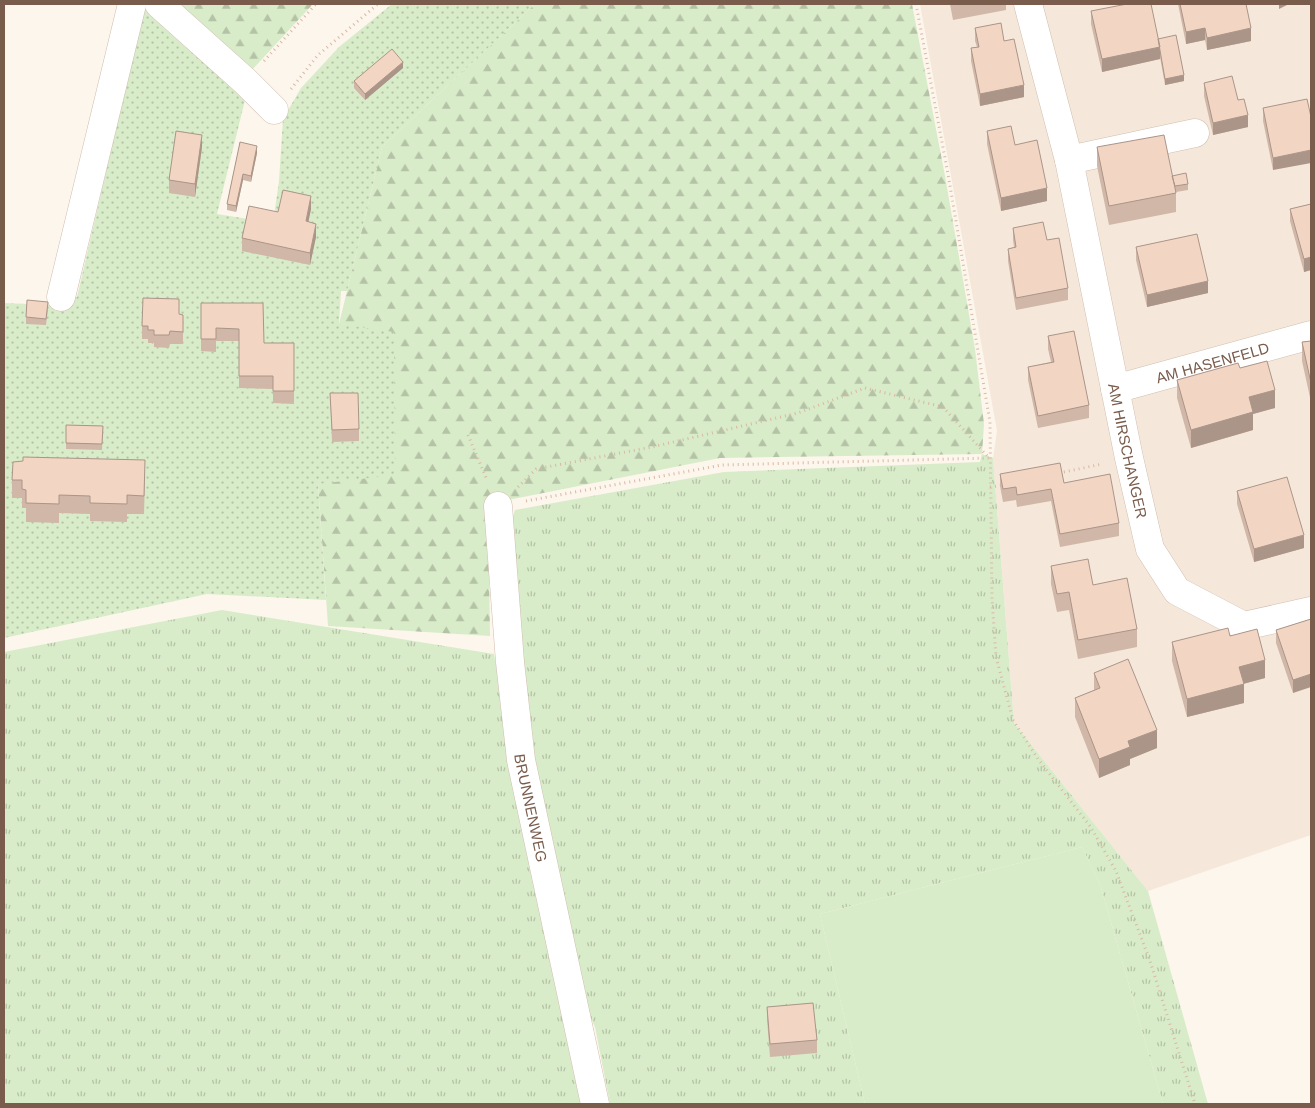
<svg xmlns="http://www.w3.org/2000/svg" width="1315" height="1108" font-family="Helvetica,sans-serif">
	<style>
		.residential { fill: #f5e8da }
		.grass { fill: url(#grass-tufts) }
		.forest { fill: url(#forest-firs) }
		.garden { fill: url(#garden-dots) }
		.pitch { fill: #d8ecc9 }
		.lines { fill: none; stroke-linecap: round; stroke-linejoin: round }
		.minor-casing { stroke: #d1beb0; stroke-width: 29 }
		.path { stroke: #d9b8a5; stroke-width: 3; stroke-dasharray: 1 4; stroke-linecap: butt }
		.minor { stroke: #fff; stroke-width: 28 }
		.wall { fill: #d1b7a8 }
		.shaded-wall { fill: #aa9588 }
		.building { fill: #f3d5c3; stroke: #aa9588 }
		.labels { text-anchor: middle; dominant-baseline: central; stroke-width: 4.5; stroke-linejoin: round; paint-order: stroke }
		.street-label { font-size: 15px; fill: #7a5c4d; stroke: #fffaf3 }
	</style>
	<defs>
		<pattern id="grass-tufts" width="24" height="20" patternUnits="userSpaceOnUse" patternTransform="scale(1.25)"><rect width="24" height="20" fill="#d8ecc9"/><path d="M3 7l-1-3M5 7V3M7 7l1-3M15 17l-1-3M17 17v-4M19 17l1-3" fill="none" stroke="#b4c2a5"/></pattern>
		<pattern id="forest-firs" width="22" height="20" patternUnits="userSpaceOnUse" patternTransform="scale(1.25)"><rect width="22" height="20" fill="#d8ecc9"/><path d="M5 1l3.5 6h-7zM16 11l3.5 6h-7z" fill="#b4c2a5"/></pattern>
		<pattern id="garden-dots" width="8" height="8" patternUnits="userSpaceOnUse" patternTransform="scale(1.25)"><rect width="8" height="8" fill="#d8ecc9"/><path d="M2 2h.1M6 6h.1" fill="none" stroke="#b4c2a5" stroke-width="1.8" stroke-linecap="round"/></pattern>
	</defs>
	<rect width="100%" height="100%" fill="#fdf6ec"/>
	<path class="residential" d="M920 4H1311V835L1148 891 1014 723 993 458 997 431Z"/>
	<path class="grass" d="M982 454 993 458 1014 723 1148 891 1208 1104H1163L1100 884 1082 847 820 914 865 1104H610L595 1027 571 975 543 843 507 535 515 510 724 472 980 462Z
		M222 610 494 654 530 849 583 1104H4V652Z"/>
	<path class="forest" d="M167 4H313L251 71Z
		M535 4H912L945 176 975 349 984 424 982 454 720 458 488 504 490 636 328 626 318 483 395 474 339 324 382 147Z"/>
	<path class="garden" d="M145 4H148L246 96 217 214 273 223 279 181 283 119 301 88 339 47 392 4H535L382 147 347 291H341L339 324 394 332 395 475 318 484 326 600 207 594 4 638V303L52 305 57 298 77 297Z"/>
	<path class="pitch" d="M1082 847 1100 884 1163 1104H865L820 914Z"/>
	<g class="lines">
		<g class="minor-casing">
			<g id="minor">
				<path d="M159 4 245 81 274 110"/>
				<path id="s1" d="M1028 4 1069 160 1129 458 1150 549 1177 591 1244 626 1311 611"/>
				<path d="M1069 160 1195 133"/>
				<path d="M61 297 132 4"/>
				<path id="s2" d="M1115 389 1311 335"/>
				<path id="s3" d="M498 506 510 662 521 760 595 1104"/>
			</g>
		</g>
		<path class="path" d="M916 4 948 174 990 422 992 599 996 657 1013 720 1038 759 1090 826 1116 871 1150 961 1195 1104
			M264 61 316 4
			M291 89 318 55 378 4
			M468 435 487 480
			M1059 473 1102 464
			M518 487 536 469 652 447 798 413 865 388 943 407 989 458
			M990 487 1004 485
			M526 501 722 465 989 458"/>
		<use href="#minor" class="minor"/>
	</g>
	<path class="wall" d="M950 4H1006V10L953 20Z
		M1178 4H1246L1251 41 1207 50 1205 40 1186 44Z
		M1091 11 1158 39 1184 81 1165 85 1160 57V59L1102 72 1091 24Z
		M975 28 1024 97 980 106 971 61V48L977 47 975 41Z
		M1311 52V73L1310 71V53Z
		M403 68 365 100 354 88V81Z
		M1204 83 1238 100 1248 127 1213 135 1204 96Z
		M1263 108 1311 117 1273 170 1263 121Z
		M987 131 1047 201 1001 211 987 144Z
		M240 142 257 153 251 182 243 180 236 212 227 210V204Z
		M202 147 195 197 169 193V180Z
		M1097 147 1172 176 1188 184V190L1176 192V212L1109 225 1097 166Z
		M1311 204V270L1304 272 1290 221V209Z
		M311 209 308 222 316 237 310 265 242 251V238L278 212Z
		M1013 228 1047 240 1068 288V300L1016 310 1008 261V249L1014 247 1013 240Z
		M1136 247 1208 293 1147 307 1136 260Z
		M201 303 264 343H294V404L273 403V389L239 388V341H216V352L201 351Z
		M48 309 46 325 26 324V317Z
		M179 314 183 315V344H170L169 348 154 347V343H148V339H142V326Z
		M1048 336 1089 405V418L1038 428 1028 380V367L1051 362 1048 349Z
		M1311 341V402L1302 361V342Z
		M1240 368 1275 408 1253 414V430L1191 448 1177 398V380Z
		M330 393 359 429V441L332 442Z
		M66 425 103 426 102 450 66 449Z
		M1000 474 1064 483 1119 523V536L1060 547 1051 501 1017 507 1016 500 1003 502 1000 486Z
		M145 479 144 514H127V522L90 521V514L59 513V523L26 522V508H22V498H12V480Z
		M1237 491 1304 548 1254 562 1237 504Z
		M1051 566 1093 585 1137 629V647L1078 659 1069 610 1057 612 1051 584Z
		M1311 619 1293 693 1276 643V630Z
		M1230 636 1265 678 1243 684 1244 703 1187 717 1172 661V642Z
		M1094 673 1157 748 1130 759V765L1099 778 1075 717V698L1094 690Z
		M767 1007 817 1040V1053L770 1057 767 1019Z"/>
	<path class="shaded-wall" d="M1279 4H1289L1279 9Z
		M1205 28V40L1186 44V32Z
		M1251 28V41L1207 50V38Z
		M1160 47V59L1102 72V59Z
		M403 62V68L365 100V94Z
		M1184 75V81L1165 85V79Z
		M1024 85V97L980 106V94Z
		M1248 115V127L1213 135V123Z
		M202 135V147L195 197V184Z
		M257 146V153L251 182V176Z
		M1311 150V163L1273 170V158Z
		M243 174V180L236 212V206Z
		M1047 188V201L1001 211V198Z
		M311 196V209L306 234V221Z
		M316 224V237L310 265V253Z
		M1311 257V270L1304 272V259Z
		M1208 281V293L1147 307V295Z
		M1275 390V408L1253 414V430L1191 448V430L1249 397Z
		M1304 535V548L1254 562V549Z
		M1265 660V678L1239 685V667Z
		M1311 674V687L1293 693V680Z
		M1244 684V703L1187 717V699Z
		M1157 730V748L1130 759V765L1099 778V759L1128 741Z"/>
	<path class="building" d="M1127 4H1151L1160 47 1102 59 1091 11Z
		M1180 4H1246L1251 28 1207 38 1205 28 1186 32Z
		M1001 23 1004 41 1014 39 1024 85 980 94 971 48 979 47 975 28Z
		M1176 35 1184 75 1165 79 1158 39Z
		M392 49 403 62 365 94 354 81Z
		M1232 76 1238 100 1244 99 1248 115 1213 123 1204 83Z
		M1307 99 1311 117V150L1273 158 1263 108Z
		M1011 126 1015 145 1037 140 1047 188 1001 198 987 131Z
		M176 131 202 135 195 184 169 180Z
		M1164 135 1176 193 1109 206 1097 147Z
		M240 142 257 146 251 176 243 174 236 206 227 204Z
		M1186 173 1188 184 1175 186 1172 176Z
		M283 190 311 196 306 221 316 224 310 253 242 238 249 206 278 212Z
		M1311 204V257L1304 259 1290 209Z
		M1043 222 1047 240 1059 238 1068 288 1016 298 1008 249 1016 247 1013 228Z
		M1197 234 1208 281 1147 295 1136 247Z
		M143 298 179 299V314L183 315V332L170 331 169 335H154V330H148V326H142Z
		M27 300 48 302 46 319 26 317Z
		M201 303H263L264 343H294V391H273V376H239V329L216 328V339H201Z
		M1074 331 1089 405 1038 416 1028 367 1054 362 1048 336Z
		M1311 341V383L1302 342Z
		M1267 361 1275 390 1249 397 1253 412 1191 430 1177 380 1238 363 1240 368Z
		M330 393H358L359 429 332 430Z
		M66 425 103 426 102 444 66 443Z
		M23 457 145 460 144 496 127 495V504L90 503V496L59 495V504L26 503V490L22 489V480H12L13 462 23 461Z
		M1060 463 1064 483 1110 474 1119 523 1060 534 1051 489 1017 495 1016 487 1003 489 1000 474Z
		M1287 477 1304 535 1254 549 1237 491Z
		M1088 559 1093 585 1127 578 1137 629 1078 640 1069 592 1057 594 1051 566Z
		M1311 619V674L1293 680 1276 630Z
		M1228 628 1230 636 1257 629 1265 660 1239 667 1244 684 1187 699 1172 642Z
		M1128 659 1157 730 1128 741 1130 747 1099 759 1075 698 1100 688 1094 673Z
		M813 1003 817 1040 770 1044 767 1007Z"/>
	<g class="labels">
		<g class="street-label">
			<text stroke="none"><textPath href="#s2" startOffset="101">AM HASENFELD</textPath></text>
			<text stroke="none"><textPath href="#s1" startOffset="458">AM HIRSCHANGER</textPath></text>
			<text stroke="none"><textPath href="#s3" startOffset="304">BRUNNENWEG</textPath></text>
		</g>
	</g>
	<rect width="1315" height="1108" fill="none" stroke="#7a5c4d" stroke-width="10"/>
</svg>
